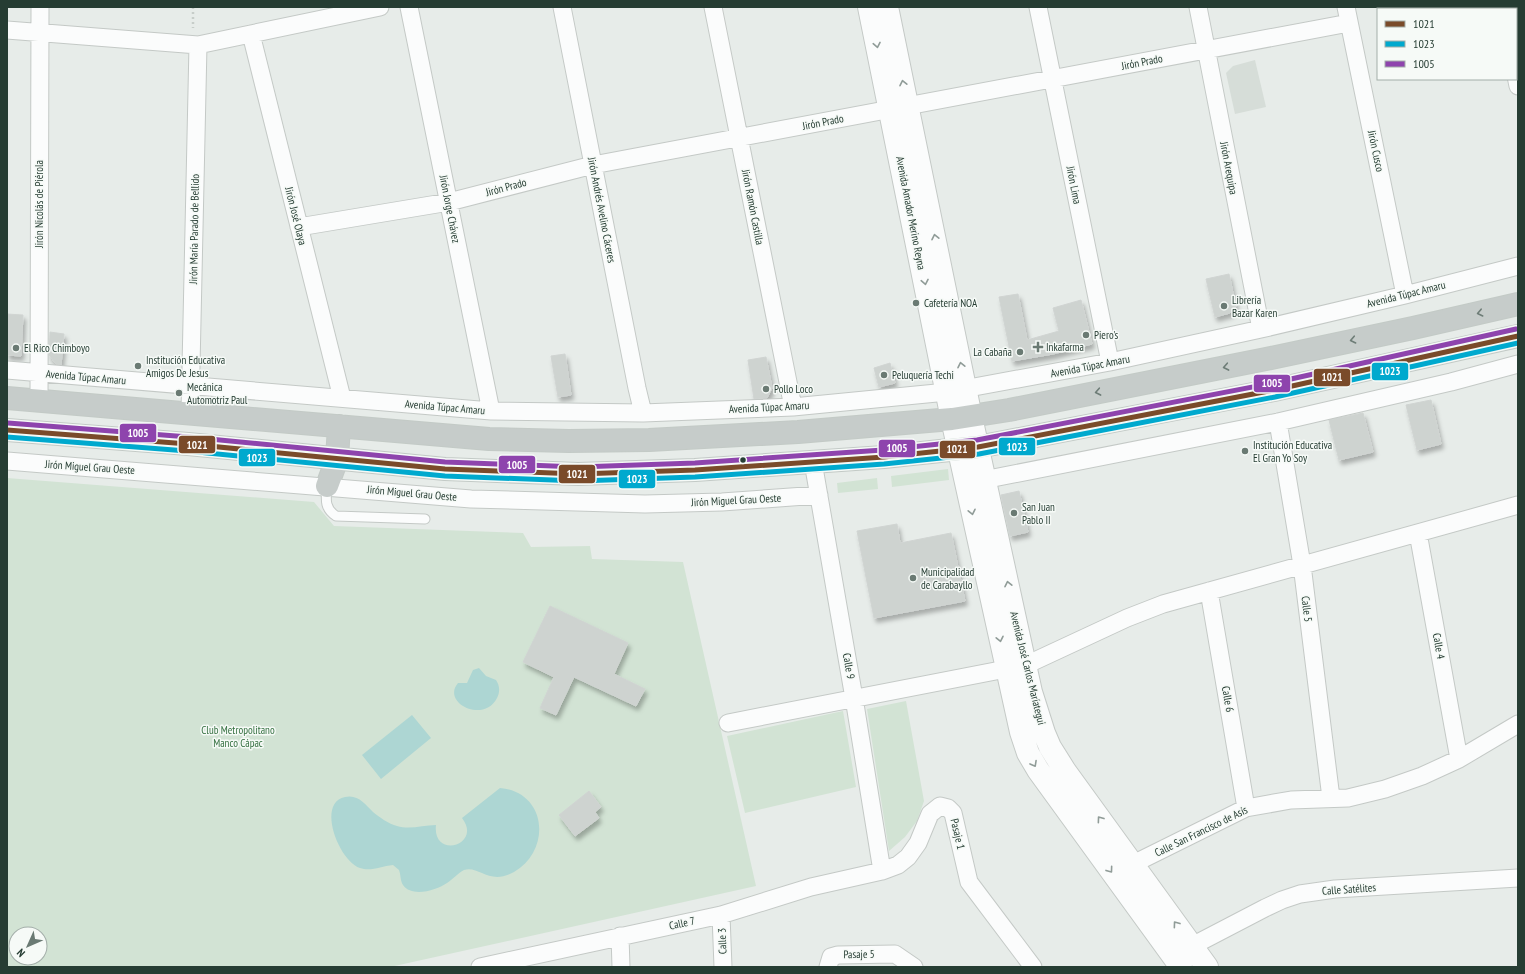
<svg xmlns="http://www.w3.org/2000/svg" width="1525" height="974" font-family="'PT Sans Narrow',sans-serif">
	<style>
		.built { fill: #d6ddd8 }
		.green { fill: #d2e3d4; fill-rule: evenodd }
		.water { fill: #add6d3 }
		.building { fill: #ced3d0; stroke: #d0d4d2; filter: url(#shadow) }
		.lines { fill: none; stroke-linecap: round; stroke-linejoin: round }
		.service-casing { stroke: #c4c9c6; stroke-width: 11 }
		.minor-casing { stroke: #c4c9c6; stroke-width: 19 }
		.tertiary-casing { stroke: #c4c9c6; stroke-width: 24 }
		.trunk-casing { stroke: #c3cac6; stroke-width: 24 }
		.path { stroke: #c7cdc9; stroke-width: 2.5; stroke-dasharray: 2 3; stroke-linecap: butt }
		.service { stroke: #fbfcfc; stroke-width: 9 }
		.minor { stroke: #fbfcfc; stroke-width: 17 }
		.tertiary { stroke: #fbfcfc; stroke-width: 22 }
		.trunk { stroke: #c6ccca; stroke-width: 22 }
		.bus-1-casing { stroke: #f6faf7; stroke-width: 8 }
		.bus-2-casing { stroke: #f6faf7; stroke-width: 8 }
		.bus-3-casing { stroke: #f6faf7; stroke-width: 8 }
		.bus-1 { stroke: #7a4b2a; stroke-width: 5 }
		.bus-2 { stroke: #00a9ce; stroke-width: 5 }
		.bus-3 { stroke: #8e44ad; stroke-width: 5 }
		.oneway { stroke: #909c98 }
		.oneway2 { stroke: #6e7d77 }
		.poi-dot { fill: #6a7a73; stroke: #f6faf7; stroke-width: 1.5 }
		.bus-dot { fill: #263d33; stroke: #f6faf7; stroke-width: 1.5 }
		.labels { text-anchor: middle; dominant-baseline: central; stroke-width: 3; stroke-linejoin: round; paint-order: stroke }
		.street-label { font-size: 11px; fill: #263d33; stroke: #f6faf7 }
		.poi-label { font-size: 11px; fill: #263d33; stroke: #f6faf7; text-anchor: start }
		.park-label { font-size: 11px; fill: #347040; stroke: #f6faf7 }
		.line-badge { stroke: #f6faf7; stroke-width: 1.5 }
		.badge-label { font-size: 11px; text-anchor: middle; font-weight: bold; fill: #fff }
	</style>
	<defs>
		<filter id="shadow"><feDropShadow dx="2.5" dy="4.5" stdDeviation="2" flood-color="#0004"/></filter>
	</defs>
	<rect width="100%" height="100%" fill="#e7ece9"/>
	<path class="built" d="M1255 60 1266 107 1235 114 1226 73 1233 66Z"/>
	<path class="green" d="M948 469 949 480 892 487 891 476Z
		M7 478 314 502 334 526 523 533 531 547 590 546 592 559 683 562 756 886 390 967H7ZM16 934H40V958H16Z
		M877 478 878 489 838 493 837 483Z
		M906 701 924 801 917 821 905 837 889 851 867 709Z
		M843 711 856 787 745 813 727 736Z"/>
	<path class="water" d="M479 668 486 676 496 680C500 686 500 692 497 698 484 724 441 703 458 683H467L473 670Z
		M412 715 431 738 381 779 362 755Z
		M500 788C547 792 552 850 514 872 489 886 479 865 464 870 458 873 453 879 447 883 437 890 412 898 403 885 400 880 401 875 399 870L393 865C381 866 371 872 360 868 339 861 316 803 345 797 358 794 365 804 373 812 379 817 389 824 397 826 410 830 423 825 436 825 432 860 483 845 462 818Z"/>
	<path class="building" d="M1229 274 1236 307 1230 313 1215 317 1206 279Z
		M1018 294 1027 340 1059 331 1053 308 1081 300 1092 344 1053 354 1012 361 999 297Z
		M7 314 23 315 21 356 7 355Z
		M50 332 64 334 61 365 56 364 49 355Z
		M565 354 571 395 558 397 551 356Z
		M766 357 772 388 767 398 754 399 748 360Z
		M890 363 895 383 879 387 874 368Z
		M1431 400 1441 444 1417 450 1406 405Z
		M1363 413 1373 452 1339 460 1329 420Z
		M1019 491 1028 532 1010 536 1001 495Z
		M897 524 900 543 951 533 965 601 874 618 857 531Z
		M550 606 628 643 614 674 645 689 636 706 574 677 556 715 540 708 554 677 523 662Z
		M589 791 601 807 595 812 599 818 575 836 559 815Z"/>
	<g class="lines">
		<g class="service-casing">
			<path id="service" d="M327 486C326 499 324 508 336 516L425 519"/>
		</g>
		<g class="minor-casing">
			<path id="minor" d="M409 7 491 411
				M562 7 637 388 643 413
				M713 7 793 407
				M1038 7 1110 362
				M1198 7 1261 329
				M1346 7 1405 295
				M1502 7 1503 9
				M7 30 198 45 380 7
				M251 34 342 398
				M1516 76 1518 86
				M299 227 449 202 593 165 1349 23
				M7 370 491 411 643 413 793 407 947 392 1110 362 1261 329 1405 295 1518 266
				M39 401 40 7
				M190 413 198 45
				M1278 422 1302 565 1331 798
				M7 461 471 499 645 504 722 502 819 495
				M813 462 854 698 882 871
				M973 482 1278 422 1451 382 1518 364
				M1418 533 1459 759
				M1209 591 1246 808
				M728 723 1026 665 1127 618 1163 604 1518 505
				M1133 864 1246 808 1291 800 1348 798 1385 789 1422 776 1459 759 1518 724
				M721 915 723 967
				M620 936 621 967
				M1192 946 1265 908 1282 900 1300 894 1335 889 1518 878
				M480 967 721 915 811 887 882 871 898 865 908 857 918 843 930 814 940 806 948 808 953 813 969 882 1033 967
				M828 967 831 957 838 955 895 954 914 967"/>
		</g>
		<g class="tertiary-casing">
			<path id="tertiary" d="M869 7 952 419 1021 732 1028 753 1038 770 1181 967
				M887 7 971 417 1031 692 1044 733 1050 747 1065 771 1207 967"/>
		</g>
		<g class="trunk-casing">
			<path id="trunk" d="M7 398 489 439 569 441 649 440 798 432 952 419 1009 410 1266 359 1413 328 1518 304
				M7 430 188 444 445 469 578 474 695 470 884 457 978 447 1274 390 1518 336
				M327 486 337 459 339 426"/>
		</g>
		<path class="path" d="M193 7V28"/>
		<use href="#service" class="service"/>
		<use href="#minor" class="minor"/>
		<use href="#tertiary" class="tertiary"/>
		<use href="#trunk" class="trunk"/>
		<g class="bus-1-casing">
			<path id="bus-1" d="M7 430 188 444 445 469 578 474 695 470 884 457 978 447 1274 390 1518 336"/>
		</g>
		<g class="bus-2-casing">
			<path id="bus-2" d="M7 437 187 451 445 476 578 481 695 477 884 464 979 454 1275 397 1518 343"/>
		</g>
		<g class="bus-3-casing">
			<path id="bus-3" d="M8 423 189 437 445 462 578 467 695 463 883 450 977 440 1273 383 1516 329"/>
		</g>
		<use href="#bus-1" class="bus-1"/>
		<use href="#bus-2" class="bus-2"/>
		<use href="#bus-3" class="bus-3"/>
	</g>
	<defs><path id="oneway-chevron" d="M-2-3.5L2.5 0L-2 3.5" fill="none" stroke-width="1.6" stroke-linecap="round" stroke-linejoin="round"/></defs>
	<g class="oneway">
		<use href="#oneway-chevron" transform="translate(877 45) rotate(79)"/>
		<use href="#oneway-chevron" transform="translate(903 83) rotate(-102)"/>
		<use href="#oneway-chevron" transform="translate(935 237) rotate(-102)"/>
		<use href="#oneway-chevron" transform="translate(925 282) rotate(79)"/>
		<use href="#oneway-chevron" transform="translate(961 365) rotate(-102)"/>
		<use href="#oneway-chevron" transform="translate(972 512) rotate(78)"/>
		<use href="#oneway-chevron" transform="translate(1008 584) rotate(-102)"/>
		<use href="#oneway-chevron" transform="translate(1000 639) rotate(78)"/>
		<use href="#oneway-chevron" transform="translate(1034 764) rotate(61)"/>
		<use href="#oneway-chevron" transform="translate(1100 819) rotate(-126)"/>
		<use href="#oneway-chevron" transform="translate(1110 870) rotate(54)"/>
		<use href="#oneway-chevron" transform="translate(1176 924) rotate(-126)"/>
	</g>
	<g class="oneway2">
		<use href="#oneway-chevron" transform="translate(1480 313) rotate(167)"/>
		<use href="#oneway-chevron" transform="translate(1353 340) rotate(168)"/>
		<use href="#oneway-chevron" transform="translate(1226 367) rotate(169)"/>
		<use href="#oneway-chevron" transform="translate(1098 392) rotate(169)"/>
	</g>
	<g class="poi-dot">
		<circle cx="916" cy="303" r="4"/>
		<circle cx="1224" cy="306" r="4"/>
		<circle cx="1086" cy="335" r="4"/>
		<path d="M1036 341h4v4h4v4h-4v4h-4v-4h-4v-4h4z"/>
		<circle cx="16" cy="348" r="4"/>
		<circle cx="1020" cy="352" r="4"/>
		<circle cx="138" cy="366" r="4"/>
		<circle cx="884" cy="375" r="4"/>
		<circle cx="766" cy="389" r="4"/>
		<circle cx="179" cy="393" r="4"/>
		<circle cx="1245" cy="451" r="4"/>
		<circle cx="1014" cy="513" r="4"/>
		<circle cx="913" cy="578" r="4"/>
	</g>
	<circle class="bus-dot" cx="743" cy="460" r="3.5"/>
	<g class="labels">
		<g class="street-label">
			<text transform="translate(1142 62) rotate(-11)">Jirón Prado</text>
			<text transform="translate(823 122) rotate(-11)">Jirón Prado</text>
			<text transform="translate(1376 151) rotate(78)">Jirón Cusco</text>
			<text transform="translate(1229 168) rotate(79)">Jirón Arequipa</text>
			<text transform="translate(1074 185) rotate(79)">Jirón Lima</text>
			<text transform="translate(506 187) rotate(-15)">Jirón Prado</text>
			<text transform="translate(39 204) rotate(-90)">Jirón Nicolás de Piérola</text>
			<text transform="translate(753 207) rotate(79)">Jirón Ramón Castilla</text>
			<text transform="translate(450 209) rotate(79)">Jirón Jorge Chávez</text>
			<text transform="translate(602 210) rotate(79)">Jirón Andrés Avelino Cáceres</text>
			<text transform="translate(911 213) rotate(79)">Avenida Amador Merino Reyna</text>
			<text transform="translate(296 216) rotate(76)">Jirón José Olaya</text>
			<text transform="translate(194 229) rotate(-89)">Jirón María Parado de Bellido</text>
			<text transform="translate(1406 294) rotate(-14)">Avenida Túpac Amaru</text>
			<text transform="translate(1090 366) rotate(-11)">Avenida Túpac Amaru</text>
			<text transform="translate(86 377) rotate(5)">Avenida Túpac Amaru</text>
			<text transform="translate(445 407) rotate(5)">Avenida Túpac Amaru</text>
			<text transform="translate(769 407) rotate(-3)">Avenida Túpac Amaru</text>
			<text transform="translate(90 467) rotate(4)">Jirón Miguel Grau Oeste</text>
			<text transform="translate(412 493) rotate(5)">Jirón Miguel Grau Oeste</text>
			<text transform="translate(736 500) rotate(-3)">Jirón Miguel Grau Oeste</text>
			<text transform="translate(1307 609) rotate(83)">Calle 5</text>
			<text transform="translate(1439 646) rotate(80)">Calle 4</text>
			<text transform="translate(849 666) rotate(80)">Calle 9</text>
			<text transform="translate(1028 668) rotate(76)">Avenida José Carlos Maríategui</text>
			<text transform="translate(1228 699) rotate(80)">Calle 6</text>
			<text transform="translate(1201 831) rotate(-26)">Calle San Francisco de Asís</text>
			<text transform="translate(958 834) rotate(77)">Pasaje 1</text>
			<text transform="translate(1349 889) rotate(-4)">Calle Satélites</text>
			<text transform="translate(682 923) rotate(-12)">Calle 7</text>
			<text transform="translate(722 941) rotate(-92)">Calle 3</text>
			<text transform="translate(859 954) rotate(-1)">Pasaje 5</text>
		</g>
		<g class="poi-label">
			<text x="1232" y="300">Librería<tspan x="1232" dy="13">Bazar Karen</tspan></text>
			<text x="924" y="303">Cafetería NOA</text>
			<text x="1094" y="335">Piero's</text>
			<text x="1046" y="347">Inkafarma</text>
			<text x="24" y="348">El Rico Chimboyo</text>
			<text x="1012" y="352" text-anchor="end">La Cabaña</text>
			<text x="146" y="360">Institución Educativa<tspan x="146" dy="13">Amigos De Jesus</tspan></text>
			<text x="892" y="375">Peluquería Techi</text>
			<text x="187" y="387">Mecánica<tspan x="187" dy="13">Automotriz Paul</tspan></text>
			<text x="774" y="389">Pollo Loco</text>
			<text x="1253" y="445">Institución Educativa<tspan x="1253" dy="13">El Gran Yo Soy</tspan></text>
			<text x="1022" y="507">San Juan<tspan x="1022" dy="13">Pablo II</tspan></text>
			<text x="921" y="572">Municipalidad<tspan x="921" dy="13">de Carabayllo</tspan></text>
		</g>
		<g class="park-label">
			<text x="238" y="730">Club Metropolitano<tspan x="238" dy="13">Manco Cápac</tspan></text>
		</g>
	</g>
	<g class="line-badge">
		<rect x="1371" y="362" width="38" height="19" rx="4" fill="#00a9ce"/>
		<rect x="1313" y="368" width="38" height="19" rx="4" fill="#7a4b2a"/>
		<rect x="1253" y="374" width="38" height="19" rx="4" fill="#8e44ad"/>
		<rect x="119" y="423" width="38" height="20" rx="4" fill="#8e44ad"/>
		<rect x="178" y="435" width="38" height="19" rx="4" fill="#7a4b2a"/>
		<rect x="998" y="437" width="38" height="19" rx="4" fill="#00a9ce"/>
		<rect x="878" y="439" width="38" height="19" rx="4" fill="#8e44ad"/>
		<rect x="939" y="440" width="37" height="19" rx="4" fill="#7a4b2a"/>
		<rect x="238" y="448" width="38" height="19" rx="4" fill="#00a9ce"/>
		<rect x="498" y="455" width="38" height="19" rx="4" fill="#8e44ad"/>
		<rect x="558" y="464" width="38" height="20" rx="4" fill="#7a4b2a"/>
		<rect x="618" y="469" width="38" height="20" rx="4" fill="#00a9ce"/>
	</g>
	<g class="badge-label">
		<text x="1390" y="375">1023</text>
		<text x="1332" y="381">1021</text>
		<text x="1272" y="387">1005</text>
		<text x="138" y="437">1005</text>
		<text x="197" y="449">1021</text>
		<text x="1017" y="451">1023</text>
		<text x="897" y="452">1005</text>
		<text x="957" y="453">1021</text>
		<text x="257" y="462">1023</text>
		<text x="517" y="469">1005</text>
		<text x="577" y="478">1021</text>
		<text x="637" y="483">1023</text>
	</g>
	<rect width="1525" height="974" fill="none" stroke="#263d33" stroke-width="16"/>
	<rect x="1377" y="8" width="140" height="72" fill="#f6faf7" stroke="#a3aea9"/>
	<rect x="1385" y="21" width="20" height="6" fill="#7a4b2a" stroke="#a3aea9"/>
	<text x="1413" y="28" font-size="12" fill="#263d33">1021</text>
	<rect x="1385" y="41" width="20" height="6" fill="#00a9ce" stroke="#a3aea9"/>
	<text x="1413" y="48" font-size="12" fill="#263d33">1023</text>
	<rect x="1385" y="61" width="20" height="6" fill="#8e44ad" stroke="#a3aea9"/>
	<text x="1413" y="68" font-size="12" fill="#263d33">1005</text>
	<g transform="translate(28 946) rotate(225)"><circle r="19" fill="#f6faf7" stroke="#a3aea9"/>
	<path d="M0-3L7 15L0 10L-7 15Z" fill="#6a7a73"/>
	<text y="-6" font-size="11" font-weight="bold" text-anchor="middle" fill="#263d33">N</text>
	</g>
</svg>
